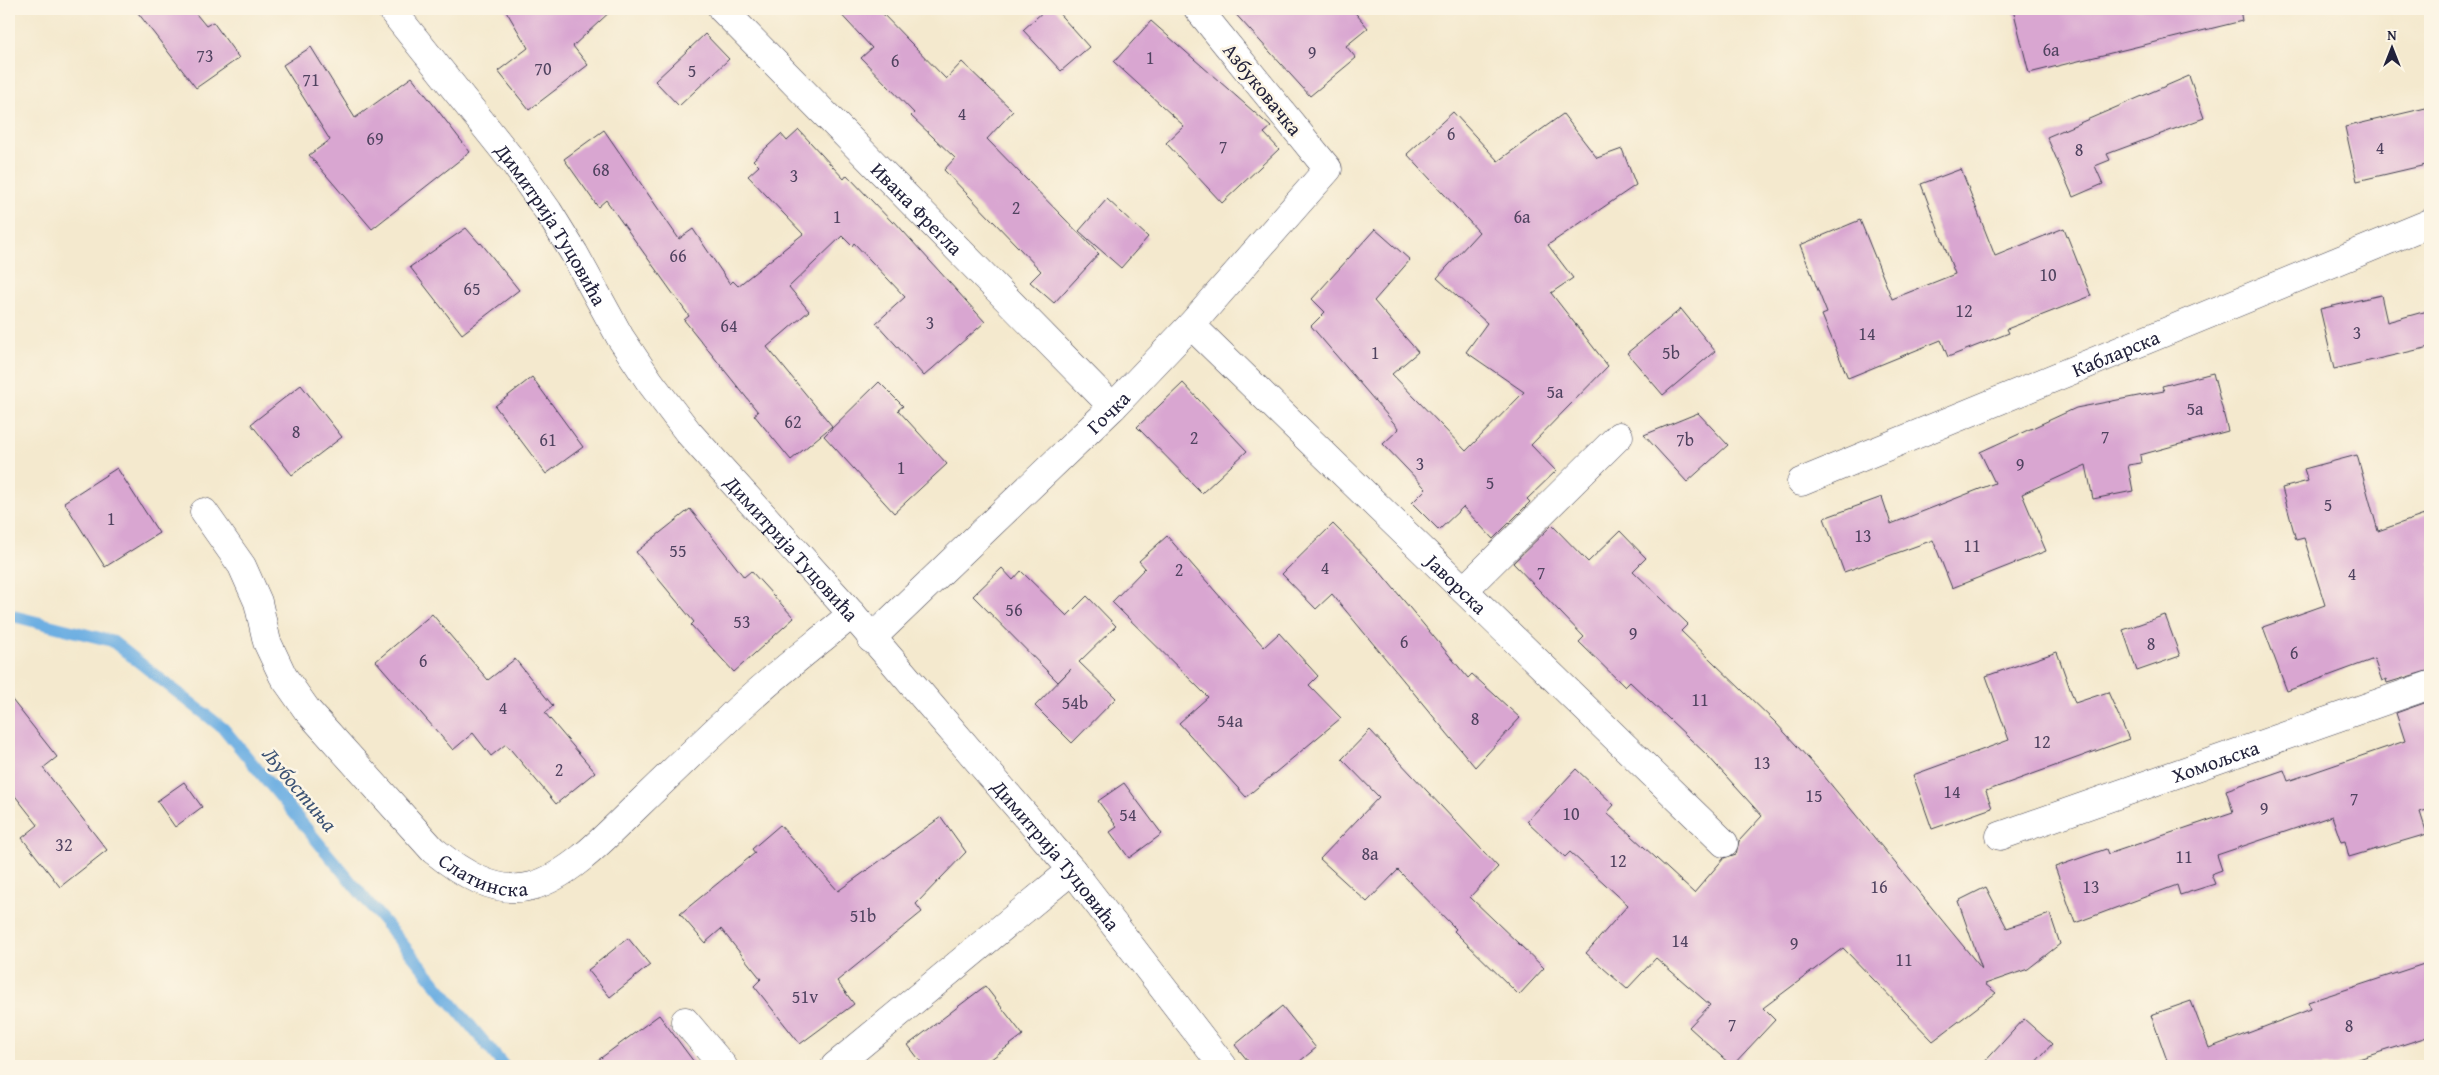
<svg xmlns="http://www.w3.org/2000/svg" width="2439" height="1075" font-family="'Gentium Book Plus',serif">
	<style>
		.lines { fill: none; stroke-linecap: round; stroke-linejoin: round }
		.stream { stroke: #6dafe2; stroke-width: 12 }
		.building { fill: #d9a6d1 }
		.minor-casing { stroke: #424051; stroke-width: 29 }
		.minor { stroke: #fff; stroke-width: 28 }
		.labels { text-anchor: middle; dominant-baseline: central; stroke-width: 5; stroke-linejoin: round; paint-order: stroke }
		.number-label { font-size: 18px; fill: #504360 }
		.street-label { font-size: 20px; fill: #22223b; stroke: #fcf5e5 }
		.water-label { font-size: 21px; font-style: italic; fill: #3c5375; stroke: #fcf5e5 }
	</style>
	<rect width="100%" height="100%" fill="#fcf5e5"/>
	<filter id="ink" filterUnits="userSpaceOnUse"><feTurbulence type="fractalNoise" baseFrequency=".02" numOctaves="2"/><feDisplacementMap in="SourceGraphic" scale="10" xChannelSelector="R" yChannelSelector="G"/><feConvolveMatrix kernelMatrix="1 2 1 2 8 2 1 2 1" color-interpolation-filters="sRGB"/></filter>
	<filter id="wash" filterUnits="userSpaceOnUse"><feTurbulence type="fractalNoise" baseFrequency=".0096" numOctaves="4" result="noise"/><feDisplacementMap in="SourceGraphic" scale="20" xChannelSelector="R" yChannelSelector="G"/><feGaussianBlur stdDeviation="1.12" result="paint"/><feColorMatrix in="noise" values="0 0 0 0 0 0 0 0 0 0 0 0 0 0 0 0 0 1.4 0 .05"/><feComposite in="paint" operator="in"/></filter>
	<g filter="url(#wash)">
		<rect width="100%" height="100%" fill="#f4e9ce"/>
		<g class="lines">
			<path class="stream" d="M9 615 112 641 224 729 504 1066"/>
		</g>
		<g id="blocks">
			<path class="building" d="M135 9H192L206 26 213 22 239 58 196 88Z
				M505 9H613L573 46 588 65 529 110 498 71 528 48Z
				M836 9H878L946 79 962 62 1013 111 987 139 1099 254 1054 303 1030 282 1041 271 944 170 955 158 911 116 914 113 861 58 872 48Z
				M1046 9H1055L1089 47 1061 71 1023 30Z
				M1231 9H1352L1368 28 1346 46 1356 58 1310 96Z
				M2013 9H2240L2242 21 2029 73Z
				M1151 21 1271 127 1264 133 1279 149 1222 203 1166 143 1184 126 1114 62Z
				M705 34 729 59 679 106 655 81Z
				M311 47 355 118 412 77 470 152 372 229 309 155 330 140 283 65Z
				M2189 76 2204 118 2107 154 2110 160 2095 166 2103 184 2073 197 2047 137Z
				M2430 107V164L2357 181 2345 127Z
				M1453 112 1498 161 1563 114 1597 158 1622 149 1636 185 1548 245 1573 278 1551 293 1608 366 1531 445 1556 471 1527 499 1530 502 1493 539 1463 507 1439 530 1412 503 1426 489 1383 444 1399 429 1311 326 1325 312 1312 299 1375 229 1410 260 1374 301 1418 352 1392 374 1466 451 1524 392 1466 352 1487 323 1437 278 1479 232 1407 154Z
				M604 130 679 239 693 229 730 284 733 281 738 286 803 234 748 176 759 166 753 160 781 134 787 141 799 130 844 179 847 175 893 223 894 221 985 322 924 376 876 323 905 297 854 243 852 246 842 236 789 287 809 311 767 347 832 426 791 460 754 415 758 412 684 320 689 316 606 200 598 207 564 159Z
				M1961 169 1995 256 2064 228 2091 296 2007 329 2009 333 1948 357 1941 340 1848 378 1822 315 1827 313 1800 245 1860 220 1892 299 1955 274 1921 184Z
				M1107 199 1148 237 1121 268 1079 231Z
				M466 228 480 244 481 243 519 290 462 334 410 267Z
				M2381 295 2387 322 2430 310V347L2334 369 2320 309Z
				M1681 309 1715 351 1663 395 1627 353Z
				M2213 373 2228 431 2140 455 2141 463 2128 465 2133 491 2093 499 2086 465 2022 494 2046 551 1952 588 1933 540 1844 572 1824 518 1882 497 1891 524 1995 483 1980 452 2076 408 2164 391 2162 386Z
				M532 377 583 447 546 474 495 406Z
				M879 382 903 406 898 410 947 464 894 513 824 436Z
				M1183 383 1247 451 1202 493 1137 427Z
				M301 385 342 437 292 475 251 424Z
				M1698 413 1728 445 1687 482 1644 435Z
				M2357 455 2378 531 2430 513V670L2387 683 2386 679 2382 681 2374 659 2287 691 2263 627 2325 605 2304 538 2296 540 2282 488 2308 481 2304 469Z
				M117 468 159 533 105 567 64 502Z
				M690 509 744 577 751 571 794 618 734 672 691 625 694 622 636 552Z
				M1333 524 1380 572 1468 678 1472 674 1520 718 1475 767 1332 594 1316 609 1282 574Z
				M1552 525 1588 562 1620 531 1646 558 1633 571 1688 624 1681 631 1775 722 1819 770 1982 969 1958 901 1986 887 2007 928 2050 914 2060 944 2028 969 1985 984 1996 993 1933 1041 1843 948 1763 1008 1775 1020 1732 1066 1689 1027 1710 1005 1656 958 1627 989 1586 953 1628 905 1570 852 1565 857 1527 821 1576 769 1614 805 1607 813 1694 893 1724 858 1736 854 1739 841 1762 816 1707 755 1630 682 1625 687 1579 642 1584 637 1513 563Z
				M1167 536 1264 647 1279 633 1318 676 1309 685 1341 718 1246 797 1179 723 1208 697 1112 602 1145 568 1139 561Z
				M1002 568 1013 580 1021 571 1067 616 1087 596 1116 626 1079 662 1116 698 1072 743 1035 706 1071 669 1058 682 973 596Z
				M432 614 488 680 515 659 553 706 545 713 595 772 556 804 506 744 491 756 473 733 453 750 376 661Z
				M2165 615 2180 656 2137 671 2123 630Z
				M2057 652 2075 703 2108 692 2129 739 1986 791 1992 808 1932 829 1913 775 2009 740 1986 676Z
				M9 696 57 757 43 768 107 850 60 887 22 838 38 825 12 792 9 794Z
				M2430 701V809L2420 812 2427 834 2349 857 2345 841 2341 842 2332 816 2217 855 2222 870 2211 874 2215 884 2180 895 2177 885 2075 923 2055 867 2106 849 2108 854 2233 812 2226 790 2284 770 2288 781 2405 741 2396 713Z
				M1370 730 1498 867 1470 897 1544 968 1519 995 1454 931 1456 929 1398 870 1367 902 1320 859 1379 797 1342 759Z
				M184 782 202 807 175 827 157 801Z
				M1124 783 1162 834 1129 858 1110 832 1117 827 1098 801Z
				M941 817 966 852 916 904 922 912 837 981 854 1004 800 1044 754 986 761 979 721 929 705 943 680 914 755 853 752 849 780 825 838 891Z
				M628 938 650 965 610 997 588 970Z
				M2430 962V1036L2337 1066H2169L2151 1015 2191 1001 2209 1048 2311 1009 2308 1002Z
				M985 986 1023 1035 982 1066H924L908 1045Z
				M1282 1006 1316 1048 1294 1066H1252L1235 1045Z
				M659 1015 697 1066H590Z
				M2024 1019 2052 1044 2032 1066H1981Z"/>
		</g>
	</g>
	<g filter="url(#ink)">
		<use href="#blocks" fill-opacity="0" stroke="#424051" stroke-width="1"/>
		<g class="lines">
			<g class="minor-casing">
				<g id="minor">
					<path id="s1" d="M391 9 515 164 548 211 574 253 620 337 650 382 688 432 852 614 1072 870 1223 1066"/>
					<path id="s2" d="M722 9 1113 407"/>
					<path id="s3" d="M1191 325 1724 843"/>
					<path id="s4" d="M1801 482 2430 223"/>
					<path id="s5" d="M204 512 242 566 258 602 267 642 283 676 307 710 433 850C459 871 496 896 532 886 571 875 608 834 637 806 667 777 697 748 727 720 766 682 810 649 852 614"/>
					<path d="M1464 590 1619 436"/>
					<path id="s6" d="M871 639 1113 407 1191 325 1328 169 1198 9"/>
					<path id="s7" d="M2000 836 2430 685"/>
					<path d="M685 1021 723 1066"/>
					<path d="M835 1066 1072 870"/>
				</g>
			</g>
			<use href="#minor" class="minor"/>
		</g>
	</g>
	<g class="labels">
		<g class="number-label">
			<text x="2051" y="49">6a</text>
			<text x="1312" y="52">9</text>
			<text x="205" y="55">73</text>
			<text x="1150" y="57">1</text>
			<text x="895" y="60">6</text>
			<text x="543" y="68">70</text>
			<text x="692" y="70">5</text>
			<text x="311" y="79">71</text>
			<text x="962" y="113">4</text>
			<text x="1451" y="133">6</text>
			<text x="375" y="138">69</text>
			<text x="1223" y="146">7</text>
			<text x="2380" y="147">4</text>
			<text x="2079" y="149">8</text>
			<text x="601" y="169">68</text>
			<text x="794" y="175">3</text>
			<text x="1016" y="207">2</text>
			<text x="837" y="216">1</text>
			<text x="1522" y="216">6a</text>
			<text x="678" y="255">66</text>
			<text x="2048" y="274">10</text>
			<text x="472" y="288">65</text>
			<text x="1964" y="310">12</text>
			<text x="930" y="322">3</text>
			<text x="729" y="325">64</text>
			<text x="2357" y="332">3</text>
			<text x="1867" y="333">14</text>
			<text x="1375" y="352">1</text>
			<text x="1671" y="352">5b</text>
			<text x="1555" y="391">5a</text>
			<text x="2195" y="408">5a</text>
			<text x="793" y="421">62</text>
			<text x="296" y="431">8</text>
			<text x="2105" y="436">7</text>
			<text x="1194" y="437">2</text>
			<text x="548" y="439">61</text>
			<text x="1685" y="439">7b</text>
			<text x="1420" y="463">3</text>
			<text x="2020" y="464">9</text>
			<text x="901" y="467">1</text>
			<text x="1490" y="482">5</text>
			<text x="2328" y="504">5</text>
			<text x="111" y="518">1</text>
			<text x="1863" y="535">13</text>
			<text x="1972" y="545">11</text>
			<text x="678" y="550">55</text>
			<text x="1325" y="567">4</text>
			<text x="1179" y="569">2</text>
			<text x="1541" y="572">7</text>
			<text x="2352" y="573">4</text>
			<text x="1014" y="609">56</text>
			<text x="742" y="621">53</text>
			<text x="1633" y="633">9</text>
			<text x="1404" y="641">6</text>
			<text x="2151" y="643">8</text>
			<text x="2294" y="652">6</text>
			<text x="423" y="660">6</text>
			<text x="1700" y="699">11</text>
			<text x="1075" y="702">54b</text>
			<text x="503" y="707">4</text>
			<text x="1475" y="718">8</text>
			<text x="1230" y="720">54a</text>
			<text x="2042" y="741">12</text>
			<text x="1762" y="762">13</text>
			<text x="559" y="769">2</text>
			<text x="1952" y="791">14</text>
			<text x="1814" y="795">15</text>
			<text x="2354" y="798">7</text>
			<text x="2264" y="808">9</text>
			<text x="1571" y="813">10</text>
			<text x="1128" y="814">54</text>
			<text x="64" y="844">32</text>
			<text x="1370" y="853">8a</text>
			<text x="2184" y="856">11</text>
			<text x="1618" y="860">12</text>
			<text x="1879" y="886">16</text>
			<text x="2091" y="886">13</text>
			<text x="863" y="915">51b</text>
			<text x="1680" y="940">14</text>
			<text x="1794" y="943">9</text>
			<text x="1904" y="959">11</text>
			<text x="805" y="996">51v</text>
			<text x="1732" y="1024">7</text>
			<text x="2349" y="1025">8</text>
		</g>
		<g class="street-label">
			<text transform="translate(1263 89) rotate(51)">Азбуковачка</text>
			<text stroke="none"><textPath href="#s2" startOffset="279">Ивана Фрегла</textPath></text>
			<text stroke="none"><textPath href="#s1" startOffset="269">Димитрија Туцовића</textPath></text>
			<text stroke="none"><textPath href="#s4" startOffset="340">Кабларска</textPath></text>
			<text stroke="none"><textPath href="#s6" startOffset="328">Гочка</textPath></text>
			<text stroke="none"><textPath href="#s1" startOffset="674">Димитрија Туцовића</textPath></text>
			<text stroke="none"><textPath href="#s3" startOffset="371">Јаворска</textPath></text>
			<text stroke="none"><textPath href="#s7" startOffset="228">Хомољска</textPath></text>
			<text stroke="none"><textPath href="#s1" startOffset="1079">Димитрија Туцовића</textPath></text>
			<text stroke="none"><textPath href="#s5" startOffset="472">Слатинска</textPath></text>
		</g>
		<g class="water-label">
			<text transform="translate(300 789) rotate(50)">Љубостиња</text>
		</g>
	</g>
	<rect width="2439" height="1075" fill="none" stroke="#fcf5e5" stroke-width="30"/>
	<g transform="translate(2392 48)" stroke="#fcf5e5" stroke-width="4" paint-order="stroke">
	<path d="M0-4L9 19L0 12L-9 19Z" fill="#22223b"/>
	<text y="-8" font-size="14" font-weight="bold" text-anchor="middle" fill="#22223b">N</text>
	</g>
</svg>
